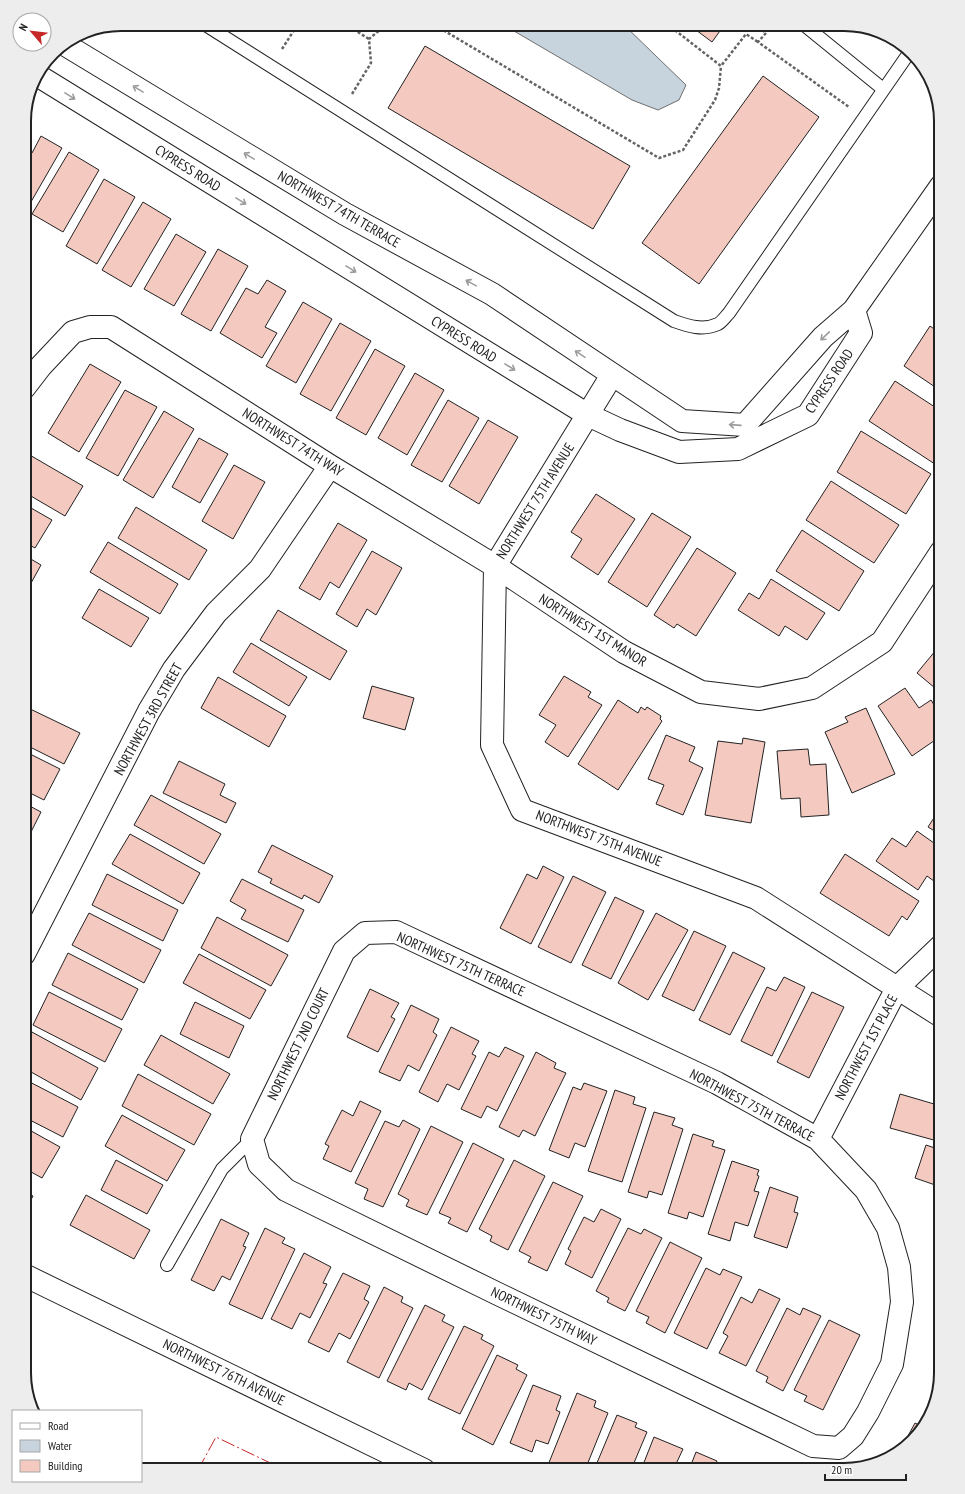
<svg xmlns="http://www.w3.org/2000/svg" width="965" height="1494" font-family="'PT Sans Narrow',sans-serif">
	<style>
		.water { fill: #c7d3dd; stroke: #6f6f6f }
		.building { fill: #f3c9c0; stroke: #222 }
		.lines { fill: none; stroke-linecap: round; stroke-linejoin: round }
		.service-casing { stroke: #222; stroke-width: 14 }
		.minor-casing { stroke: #222; stroke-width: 24 }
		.path { stroke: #646464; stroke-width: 2.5; stroke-dasharray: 3 2; stroke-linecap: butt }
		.service { stroke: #fff; stroke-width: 12 }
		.minor { stroke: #fff; stroke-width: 22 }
		.power { stroke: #c62828; stroke-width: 1; stroke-dasharray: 14 3 2 3; stroke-linecap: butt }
		.oneway { stroke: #9c9c9c }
		.labels { text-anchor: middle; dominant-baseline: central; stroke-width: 3; stroke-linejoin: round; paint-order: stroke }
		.street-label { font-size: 14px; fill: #222; stroke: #fff }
		.rim { fill: none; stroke: #222; stroke-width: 2 }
	</style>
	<rect width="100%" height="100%" fill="#fff"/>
	<path class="water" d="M502 24H623L686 85 679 100 658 110 632 100Z"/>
	<path class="building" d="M688 24H725L712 42Z
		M425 46 630 166 593 229 388 108Z
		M763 76 819 117 699 284 642 243Z
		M41 136 62 148 24 214V149L32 153Z
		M69 152 99 170 63 232 32 214Z
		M104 179 135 197 97 264 66 246Z
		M143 202 171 219 131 287 102 270Z
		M176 234 206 252 174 306 144 289Z
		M218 249 248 266 211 331 181 314Z
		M267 280 286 291 265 327 277 333 262 358 220 333 246 288 258 294Z
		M24 293 31 297 24 310Z
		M303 302 332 319 296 383 266 366Z
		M340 323 371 341 331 411 300 394Z
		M930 326 941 334V391L904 366Z
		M375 349 405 366 366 435 336 418Z
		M90 364 121 382 79 452 48 433Z
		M415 373 444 390 407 455 378 438Z
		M895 381 941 411V468L869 421Z
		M125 390 157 407 118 476 86 458Z
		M448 400 479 418 442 482 411 465Z
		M164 411 194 429 153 498 123 480Z
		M488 420 518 437 479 504 449 486Z
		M861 431 931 474 906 514 837 472Z
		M199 438 228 454 200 503 172 487Z
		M28 454 83 486 65 516 24 492V461Z
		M234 465 265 482 233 539 202 521Z
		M831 481 899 525 874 563 806 520Z
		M596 494 635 519 598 575 571 557 582 539 571 532Z
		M24 504 52 520 35 548 24 542Z
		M136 507 207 550 189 580 118 538Z
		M652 513 691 537 647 607 608 582Z
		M338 523 367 540 339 588 330 582 320 600 299 588Z
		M802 530 864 571 839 611 776 571Z
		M108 542 178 584 160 614 90 572Z
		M697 548 736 573 696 636 677 624 674 628 654 615Z
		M372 551 402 568 376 615 367 609 357 627 336 614Z
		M24 555 41 565 25 594H24Z
		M771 579 825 613 807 640 785 626 779 636 738 610 749 593 759 599Z
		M99 589 149 618 131 647 82 618Z
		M278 610 347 651 330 680 260 640Z
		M251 643 307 677 289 706 233 672Z
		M936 650 941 654V693L917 673Z
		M564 676 591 692 588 697 602 705 568 757 545 742 556 725 539 715Z
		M218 677 286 716 269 747 201 708Z
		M372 686 414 698 405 730 363 718Z
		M905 688 919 708 931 700 941 716V736L912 756 878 706Z
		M618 700 638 713 641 707 645 710 647 707 661 716 660 719 662 721 618 790 578 764Z
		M24 706 80 733 64 764 24 744Z
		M866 708 895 774 852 793 825 732 848 722 845 717Z
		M666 735 695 747 689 761 703 768 683 815 656 804 664 785 648 779Z
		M743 738 765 742 751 823 705 815 718 741 742 744Z
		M808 749 810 765 826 764 829 815 801 817 800 798 781 799 777 751Z
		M24 751 60 769 44 800 24 790Z
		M179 761 225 784 220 795 236 803 226 823 163 793Z
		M151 795 221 834 204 864 134 825Z
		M24 803 41 812 25 844 24 843Z
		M941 807V835L928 827Z
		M917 831 941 848V879L938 884 927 876 918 890 876 861 892 838 906 847Z
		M130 834 200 873 183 904 112 864Z
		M272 845 333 876 319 903 304 895 302 899 270 883 272 879 258 872Z
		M845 854 919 901 907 920 902 916 889 936 820 893Z
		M543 866 564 877 531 944 500 928 527 874 537 879Z
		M107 874 178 910 163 941 92 905Z
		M573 876 606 892 571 963 538 947Z
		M242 879 304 910 288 942 241 919 246 910 230 901Z
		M615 897 644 911 611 979 582 965Z
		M89 913 161 950 144 983 72 945Z
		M656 913 688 930 648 1000 618 983Z
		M217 917 288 955 271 986 201 948Z
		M694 931 726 946 694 1011 662 996Z
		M733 952 765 968 730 1035 699 1020Z
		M68 953 138 989 122 1020 52 985Z
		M199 954 266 990 250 1019 183 983Z
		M784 977 805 987 772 1056 741 1041 767 987 776 991Z
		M370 989 399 1003 391 1017 395 1019 378 1052 347 1037Z
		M49 992 122 1029 105 1062 33 1025Z
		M812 992 844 1007 809 1078 777 1062Z
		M195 1002 244 1026 229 1058 180 1034Z
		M411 1005 439 1019 433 1032 437 1035 419 1071 408 1065 400 1081 379 1072Z
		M451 1027 479 1041 472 1054 476 1056 459 1090 447 1084 438 1102 419 1092Z
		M30 1031 98 1068 81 1100 24 1068V1042Z
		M161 1035 230 1074 213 1104 144 1065Z
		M505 1047 524 1056 497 1111 487 1106 481 1118 461 1109 489 1052 499 1057Z
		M536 1052 556 1063 554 1068 566 1073 535 1136 523 1130 519 1137 499 1127Z
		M138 1074 211 1114 194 1145 122 1106Z
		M24 1079 78 1107 63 1137 24 1117Z
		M584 1083 607 1091 585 1147 575 1143 569 1158 549 1150 573 1087 581 1090Z
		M615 1090 635 1097 633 1104 646 1108 622 1182 588 1171Z
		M900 1094 941 1106V1142L890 1128Z
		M360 1101 381 1111 351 1172 323 1159 329 1146 325 1144 342 1110 353 1116Z
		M654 1112 675 1118 672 1125 683 1129 662 1195 649 1191 647 1198 628 1192Z
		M122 1115 185 1150 167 1181 105 1146Z
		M403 1120 420 1129 383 1207 364 1199 368 1189 355 1183 385 1121 399 1127Z
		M431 1126 463 1142 427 1215 406 1206 409 1200 398 1194Z
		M24 1127 60 1147 42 1178 24 1168Z
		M693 1134 714 1141 712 1146 725 1150 703 1217 689 1212 687 1219 668 1213Z
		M473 1143 504 1159 467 1232 448 1223 451 1218 439 1213Z
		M926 1145 941 1150V1187L915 1178Z
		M116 1160 163 1185 147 1214 101 1190Z
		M514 1160 545 1176 508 1250 490 1241 492 1236 479 1229Z
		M732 1161 759 1170 757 1175 759 1176 754 1191 759 1192 748 1226 735 1222 730 1241 708 1234Z
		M553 1182 583 1196 547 1271 528 1262 531 1257 519 1251Z
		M770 1187 798 1197 794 1212 798 1213 787 1248 754 1237Z
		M24 1191 33 1196 24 1213Z
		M86 1195 150 1230 134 1259 70 1225Z
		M601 1209 621 1219 592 1278 565 1264 571 1251 568 1249 584 1217 594 1222Z
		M221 1219 249 1233 243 1246 246 1247 230 1280 222 1276 214 1291 191 1280Z
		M265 1228 285 1238 282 1243 295 1249 262 1319 229 1304Z
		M628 1228 641 1234 644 1229 662 1238 625 1311 607 1302 609 1298 596 1291Z
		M670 1242 702 1258 665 1333 646 1323 649 1317 636 1311Z
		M304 1253 331 1267 323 1283 327 1284 310 1318 300 1313 292 1329 271 1319Z
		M706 1268 720 1275 723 1269 742 1277 707 1349 674 1333Z
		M343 1273 370 1286 364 1299 369 1302 350 1339 339 1333 329 1352 308 1342Z
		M384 1287 403 1297 401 1302 413 1308 379 1378 347 1362Z
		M759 1289 780 1299 746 1366 719 1353 728 1336 723 1333 741 1297 752 1303Z
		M425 1305 445 1315 442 1321 454 1327 422 1390 409 1383 406 1390 387 1381Z
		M787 1308 800 1315 803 1308 821 1316 783 1391 766 1382 768 1377 756 1371Z
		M829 1320 860 1335 823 1410 804 1401 807 1396 794 1390Z
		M464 1326 483 1335 481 1339 494 1346 460 1414 428 1399Z
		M497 1355 518 1365 516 1369 527 1375 493 1445 462 1429Z
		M533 1385 561 1396 556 1410 560 1412 548 1444 536 1440 532 1452 510 1443Z
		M577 1393 596 1401 594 1407 608 1413 585 1470H546Z
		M617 1415 637 1423 635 1427 647 1432 631 1470H594Z
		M915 1423 923 1427 902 1447Z
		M654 1437 683 1449 676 1464 682 1467 680 1470H641Z
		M696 1452 717 1461 715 1466 724 1470H689Z"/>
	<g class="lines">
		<g class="service-casing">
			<path id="service" d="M204 24 674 321C688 326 703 331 718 324 722 322 726 316 729 313L909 53
				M803 24 883 89
				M167 1265 222 1169 252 1139"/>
		</g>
		<g class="minor-casing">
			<path id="minor" d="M64 44 345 214 492 294 682 421 745 425 823 337 854 310 941 186
				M37 75 588 415 620 430 679 452 738 449 808 415 861 333 854 310
				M612 375 495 566 492 745 522 810 756 898 941 1016
				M24 388 41 366 73 332 90 327H111L330 466 495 566 624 652 701 692 759 699 812 688 882 642 941 552
				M396 932 717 1083 818 1139 866 1190 888 1228 899 1267 902 1302 892 1364 868 1412 853 1436 839 1448 813 1446 496 1293 286 1190 259 1164 252 1139 344 951 365 933Z
				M24 954 149 711 174 669 216 613 260 569 330 466
				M818 1139 897 988 941 946
				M24 1275 424 1470"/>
		</g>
		<path class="path" d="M345 24 369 39
			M430 24 438 27 659 158 683 150 715 100 719 88 721 66
			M667 24 721 66 746 34 758 42
			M754 24 766 33 758 42 849 107
			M282 49 298 24
			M352 94 371 63 369 39 387 24"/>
		<use href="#service" class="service"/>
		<use href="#minor" class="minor"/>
		<path class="power" d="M198 1470 216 1437 285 1470"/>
	</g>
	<defs><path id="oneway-shaft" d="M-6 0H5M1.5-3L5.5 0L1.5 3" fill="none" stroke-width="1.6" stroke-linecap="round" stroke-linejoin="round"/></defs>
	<g class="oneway">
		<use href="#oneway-shaft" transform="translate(138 89) rotate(-149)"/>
		<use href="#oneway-shaft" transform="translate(70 96) rotate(32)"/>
		<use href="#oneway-shaft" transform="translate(249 156) rotate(-149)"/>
		<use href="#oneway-shaft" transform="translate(241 201) rotate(32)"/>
		<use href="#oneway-shaft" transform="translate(351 269) rotate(32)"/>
		<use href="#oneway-shaft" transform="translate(471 283) rotate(-151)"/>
		<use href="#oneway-shaft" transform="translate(825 336) rotate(136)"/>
		<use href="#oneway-shaft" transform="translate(580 354) rotate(-146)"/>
		<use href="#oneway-shaft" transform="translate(510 367) rotate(32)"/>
		<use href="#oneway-shaft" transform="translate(735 425) rotate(-176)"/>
	</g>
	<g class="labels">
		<g class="street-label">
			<text transform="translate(188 168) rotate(32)">CYPRESS ROAD</text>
			<text transform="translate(339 209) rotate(30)">NORTHWEST 74TH TERRACE</text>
			<text transform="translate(464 339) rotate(32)">CYPRESS ROAD</text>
			<text transform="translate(829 381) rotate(-56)">CYPRESS ROAD</text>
			<text transform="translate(293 442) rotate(32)">NORTHWEST 74TH WAY</text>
			<text transform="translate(535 501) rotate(-58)">NORTHWEST 75TH AVENUE</text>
			<text transform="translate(593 630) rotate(32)">NORTHWEST 1ST MANOR</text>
			<text transform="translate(148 719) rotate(-61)">NORTHWEST 3RD STREET</text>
			<text transform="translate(599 838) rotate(21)">NORTHWEST 75TH AVENUE</text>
			<text transform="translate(461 964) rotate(24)">NORTHWEST 75TH TERRACE</text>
			<text transform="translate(298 1044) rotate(-64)">NORTHWEST 2ND COURT</text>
			<text transform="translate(866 1047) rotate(-62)">NORTHWEST 1ST PLACE</text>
			<text transform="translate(752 1105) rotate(28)">NORTHWEST 75TH TERRACE</text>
			<text transform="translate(544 1316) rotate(26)">NORTHWEST 75TH WAY</text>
			<text transform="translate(224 1372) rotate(26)">NORTHWEST 76TH AVENUE</text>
		</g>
	</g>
	<path d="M0 0H965V1494H0ZM121 31H844A90 90 0 0 1 934 121V1373A90 90 0 0 1 844 1463H121A90 90 0 0 1 31 1373V121A90 90 0 0 1 121 31Z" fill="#ededed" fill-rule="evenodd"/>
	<path class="rim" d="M121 31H844A90 90 0 0 1 934 121V1373A90 90 0 0 1 844 1463H121A90 90 0 0 1 31 1373V121A90 90 0 0 1 121 31Z"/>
	<rect x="12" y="1410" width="130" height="72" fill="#ffffff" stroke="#a7a7a7"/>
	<rect x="20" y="1423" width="20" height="6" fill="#ffffff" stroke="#a7a7a7"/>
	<text x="48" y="1430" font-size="12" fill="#222222">Road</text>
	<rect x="20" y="1440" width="20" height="12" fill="#c7d3dd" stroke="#a7a7a7"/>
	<text x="48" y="1450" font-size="12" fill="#222222">Water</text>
	<rect x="20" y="1460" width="20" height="12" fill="#f3c9c0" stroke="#a7a7a7"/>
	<text x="48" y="1470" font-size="12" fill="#222222">Building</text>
	<g transform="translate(32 32) rotate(298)"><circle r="19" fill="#ffffff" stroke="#a7a7a7"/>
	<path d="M0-3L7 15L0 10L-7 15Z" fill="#c62828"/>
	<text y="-6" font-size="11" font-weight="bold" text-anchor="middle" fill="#222222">N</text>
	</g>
	<path d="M825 1474v6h81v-6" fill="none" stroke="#222222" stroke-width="2"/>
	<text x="831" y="1474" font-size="12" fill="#222222" stroke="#ffffff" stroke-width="3" paint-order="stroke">20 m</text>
</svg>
